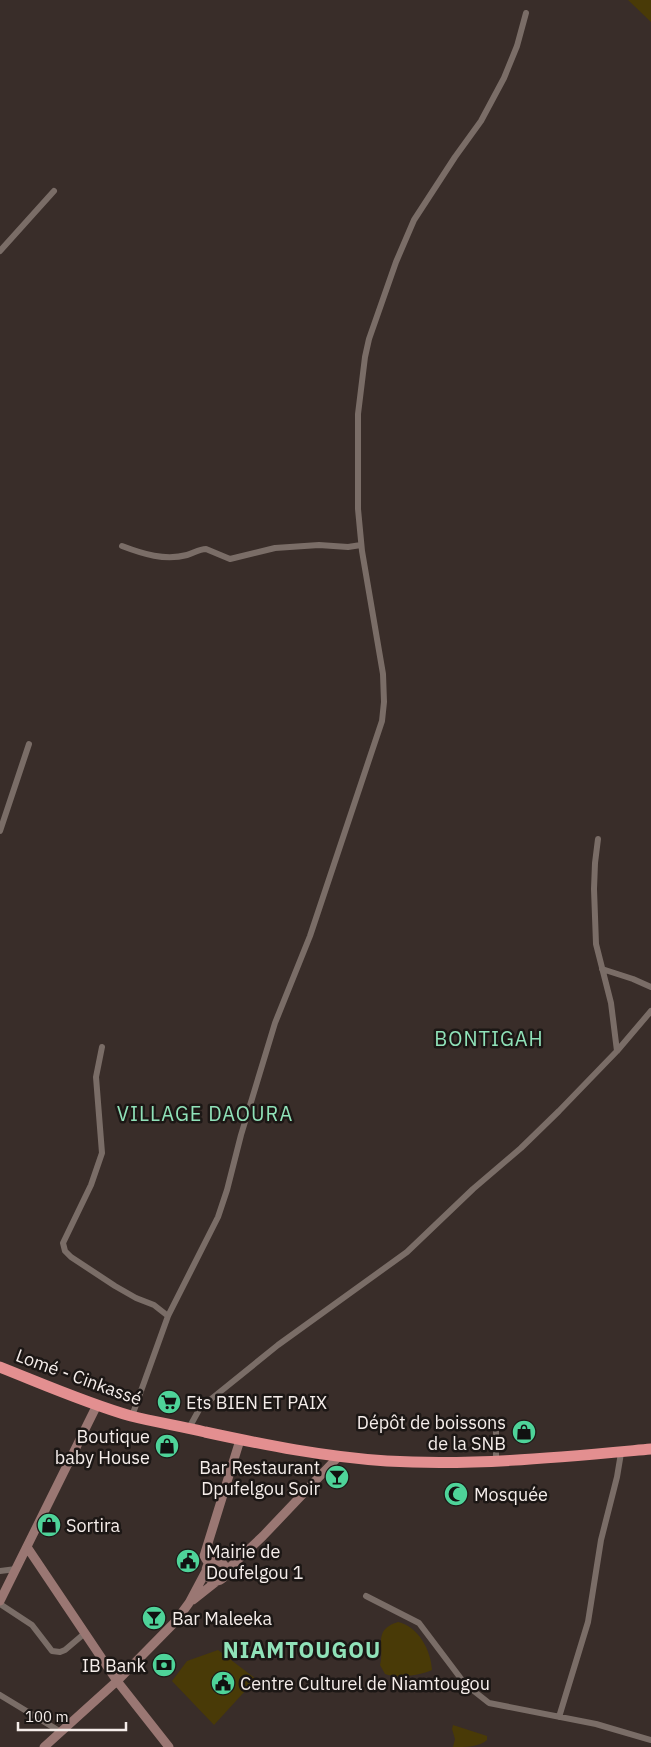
<svg xmlns="http://www.w3.org/2000/svg" width="651" height="1747" font-family="'IBM Plex Sans',sans-serif">
	<style>
		.green { fill: #493a07 }
		.lines { fill: none; stroke-linecap: round; stroke-linejoin: round }
		.street { stroke: #7a6d67; stroke-width: 6 }
		.secondary { stroke: #9a7773; stroke-width: 9 }
		.highway { stroke: #e38f90; stroke-width: 11 }
		.labels { text-anchor: middle; dominant-baseline: central; stroke-width: 5; stroke-linejoin: round; paint-order: stroke }
		.street-label { font-size: 18px; fill: #f5edea; stroke: #1c1715 }
		.poi-label { font-size: 18px; fill: #f5edea; stroke: #1c1715; text-anchor: start }
		.quarter-label { font-size: 20px; letter-spacing: 1px; fill: #90e2b9; stroke: #1c1715 }
		.district-label { font-size: 22px; font-weight: bold; letter-spacing: 1px; fill: #90e2b9; stroke: #1c1715 }
	</style>
	<rect width="100%" height="100%" fill="#392d29"/>
	<path class="green" d="M628 0H651V22Z
		M398 1622C418 1626 431 1650 432 1670 421 1675 397 1679 385 1674L380 1665C385 1646 372 1630 398 1622Z
		M218 1650 256 1679 214 1725 172 1681 187 1661Z
		M453 1725 487 1736V1740C480 1747 465 1747 453 1747L455 1739 452 1729Z"/>
	<g class="lines">
		<path class="street" d="M0 251 54 191
			M122 546C143 554 165 561 187 555 194 553 199 549 206 549L230 559 275 548 319 545 348 547 361 545
			M0 831 29 744
			M598 839 595 863 594 889 596 944 611 1003 617 1051
			M602 969 633 979 651 987
			M102 1047 96 1077 102 1153 91 1185 63 1243 65 1251 71 1257 115 1286 136 1298 154 1305 168 1316
			M132 1416 168 1316 218 1217 227 1190 241 1135 275 1023 310 936 382 721 384 702 383 674 362 551 358 509V414L365 357 369 339 396 262 414 220 455 157 481 121 504 78 517 46 526 13
			M189 1428 200 1408 278 1345 407 1252 473 1189 521 1148 559 1111 617 1051 651 1011
			M496 1461V1425
			M0 1571 16 1569
			M366 1596 419 1623 465 1684 489 1703 596 1724 651 1740
			M0 1604 32 1625 52 1651 60 1652 65 1650 85 1633
			M0 1695 61 1732
			M559 1717 588 1622 601 1540 617 1477 621 1453"/>
		<path class="secondary" d="M27 1547 117 1681 169 1747
			M206 1571a10 10 0 1 1 20 0a10 10 0 1 1-20 0Z
			M209 1564 204 1556 240 1440
			M227 1570 263 1536 339 1456
			M193 1600 217 1581
			M0 1601 97 1405
			M44 1747 117 1681 175 1622 189 1603 206 1571"/>
		<path class="highway" d="M0 1367C43 1384 86 1403 131 1416 155 1422 180 1426 205 1432 265 1445 326 1457 387 1461 475 1466 563 1457 651 1449"/>
	</g>
	<defs>
		<g id="supermarket-disc" transform="scale(1.25)"><circle r="9.5" fill="#4ed399" stroke="#1c1715"/><path d="M-6-5.5h2.5l.6 2H6L4.5 2H-2.5L-4.4-4H-6ZM-1.5 3.2a1.3 1.3 0 1 0 .1 0ZM3 3.2a1.3 1.3 0 1 0 .1 0Z" fill="#111"/></g>
		<g id="shop-disc" transform="scale(1.25)"><circle r="9.5" fill="#4ed399" stroke="#1c1715"/><path d="M-5-2.5h2.3a2.7 3.5 0 0 1 5.4 0H5L5.5 6h-11ZM-1.5-2.5h3a1.5 2.3 0 0 0-3 0Z" fill="#111"/></g>
		<g id="bar-disc" transform="scale(1.25)"><circle r="9.5" fill="#4ed399" stroke="#1c1715"/><path d="M-6-5H6L.8 .8V4.5H3.5V6h-7V4.5H-.8V.8Z" fill="#111"/></g>
		<g id="mosque-disc" transform="scale(1.25)"><circle r="9.5" fill="#4ed399" stroke="#1c1715"/><path d="M3.5-4.9A6 6 0 1 0 3.5 4.9A5 5 0 1 1 3.5-4.9Z" fill="#111"/></g>
		<g id="civic-disc" transform="scale(1.25)"><circle r="9.5" fill="#4ed399" stroke="#1c1715"/><path d="M-.6-6.5H3V-4.5H.6V-3L4-1V1h2V6H-6V1h2V-1L-.6-3ZM-1.2 2.5V6h2.4V2.5Z" fill="#111"/></g>
		<g id="bank-disc" transform="scale(1.25)"><circle r="9.5" fill="#4ed399" stroke="#1c1715"/><path d="M-6-4H6V4H-6ZM0-2.3a2.3 2.3 0 1 0 0 4.6a2.3 2.3 0 1 0 0-4.6Z" fill="#111"/></g>
	</defs>
	<g fill-rule="evenodd">
		<use href="#supermarket-disc" x="169" y="1402"/>
		<use href="#shop-disc" x="524" y="1432"/>
		<use href="#shop-disc" x="167" y="1446"/>
		<use href="#bar-disc" x="337" y="1477"/>
		<use href="#mosque-disc" x="456" y="1494"/>
		<use href="#shop-disc" x="49" y="1525"/>
		<use href="#civic-disc" x="188" y="1561"/>
		<use href="#bar-disc" x="154" y="1618"/>
		<use href="#bank-disc" x="164" y="1665"/>
		<use href="#civic-disc" x="223" y="1683"/>
	</g>
	<g class="labels">
		<g class="street-label">
			<text transform="translate(79 1377) rotate(20)">Lomé - Cinkassé</text>
		</g>
		<g class="poi-label">
			<text x="186" y="1402">Ets BIEN ET PAIX</text>
			<text x="506" y="1422" text-anchor="end">Dépôt de boissons<tspan x="506" dy="21">de la SNB</tspan></text>
			<text x="150" y="1436" text-anchor="end">Boutique<tspan x="150" dy="21">baby House</tspan></text>
			<text x="320" y="1467" text-anchor="end">Bar Restaurant<tspan x="320" dy="21">Dpufelgou Soir</tspan></text>
			<text x="474" y="1494">Mosquée</text>
			<text x="66" y="1525">Sortira</text>
			<text x="206" y="1551">Mairie de<tspan x="206" dy="21">Doufelgou 1</tspan></text>
			<text x="172" y="1618">Bar Maleeka</text>
			<text x="146" y="1665" text-anchor="end">IB Bank</text>
			<text x="240" y="1683">Centre Culturel de Niamtougou</text>
		</g>
		<g class="quarter-label">
			<text x="489" y="1038">BONTIGAH</text>
			<text x="205" y="1113">VILLAGE DAOURA</text>
		</g>
		<g class="district-label">
			<text x="302" y="1649">NIAMTOUGOU</text>
		</g>
	</g>
	<path d="M18 1722v8h108v-8" fill="none" stroke="#f5edea" stroke-width="2.5"/>
	<text x="25" y="1722" font-size="15" fill="#f5edea" stroke="#1c1715" stroke-width="4" paint-order="stroke">100 m</text>
</svg>
